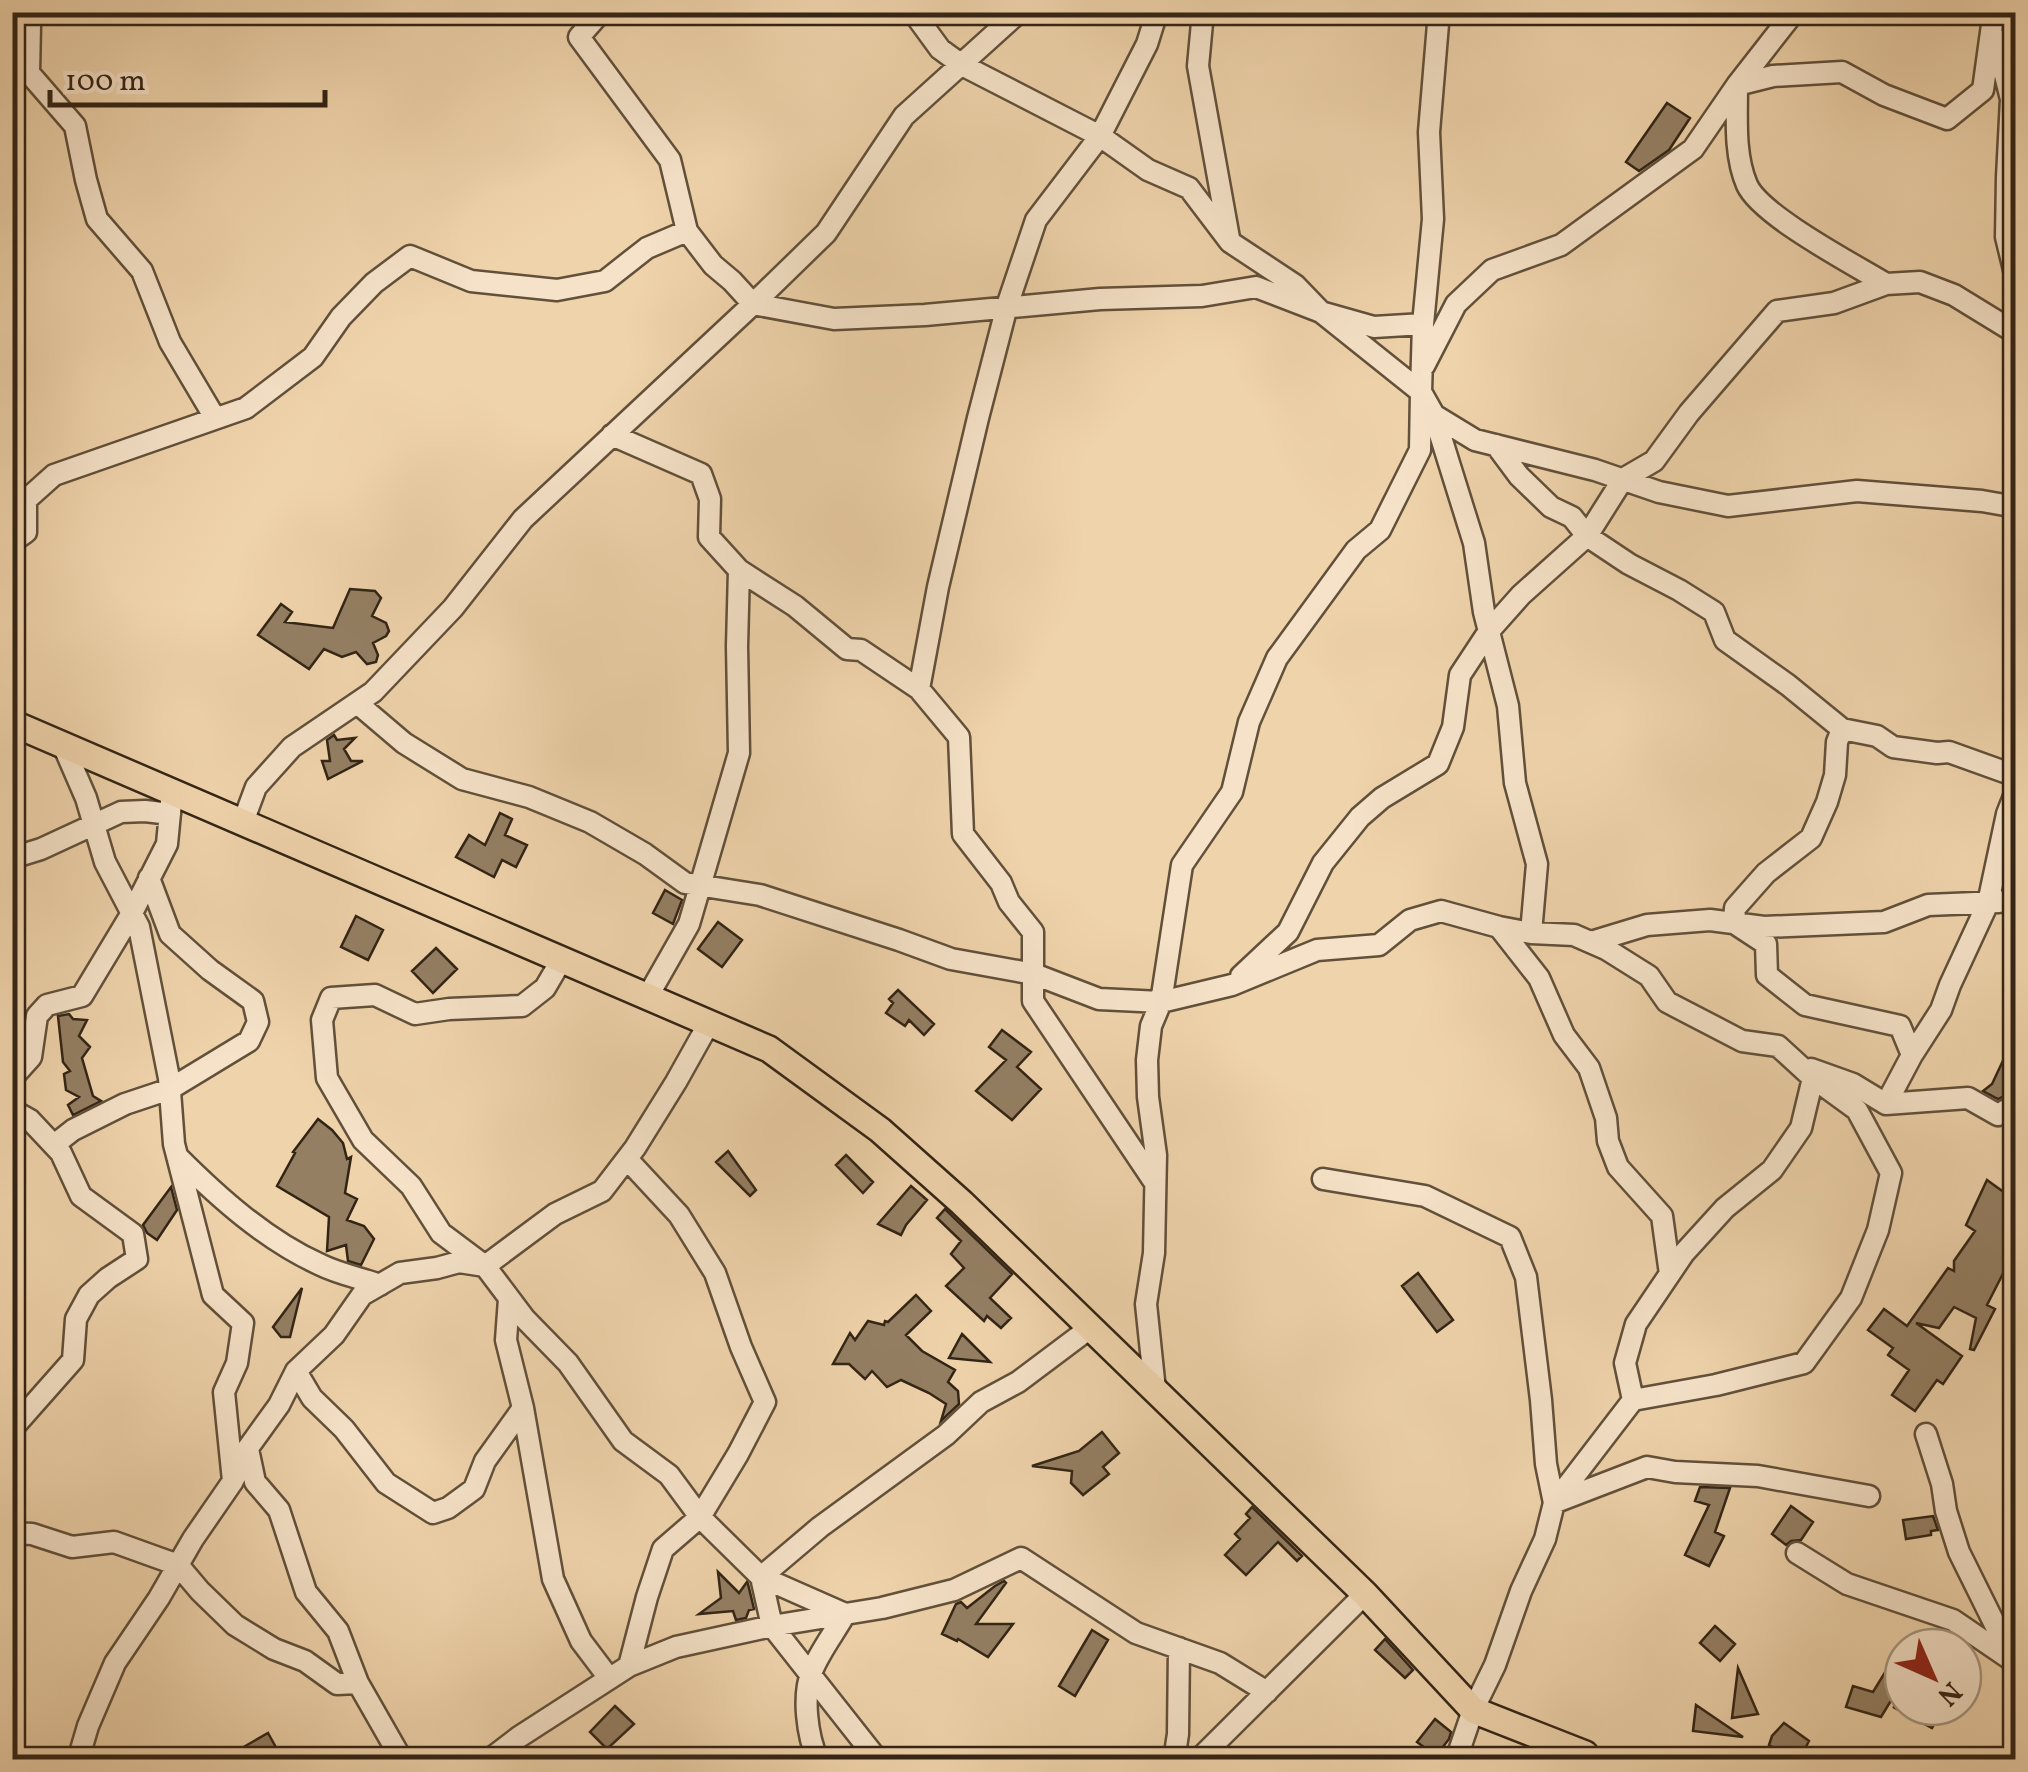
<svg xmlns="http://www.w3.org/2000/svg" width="2028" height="1772" font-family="Vollkorn,serif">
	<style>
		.building { fill: #947f63; stroke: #322415; stroke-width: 2.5 }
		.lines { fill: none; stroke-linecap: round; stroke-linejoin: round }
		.minor-casing { stroke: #61503a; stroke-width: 25 }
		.major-casing { stroke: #322415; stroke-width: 30 }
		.minor { stroke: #f5e2c8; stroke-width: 20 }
		.major { stroke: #efd3ab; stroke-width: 25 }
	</style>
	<rect width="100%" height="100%" fill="#efd3ab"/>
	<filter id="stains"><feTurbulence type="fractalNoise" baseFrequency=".002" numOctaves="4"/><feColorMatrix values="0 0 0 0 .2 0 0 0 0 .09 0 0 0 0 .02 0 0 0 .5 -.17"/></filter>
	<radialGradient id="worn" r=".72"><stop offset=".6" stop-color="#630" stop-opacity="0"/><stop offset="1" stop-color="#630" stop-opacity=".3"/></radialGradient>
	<path class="building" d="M1667 103 1690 118 1669 150 1639 171 1626 162Z
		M350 589 375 591 381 598 372 616 386 623 389 631 386 636 373 643 378 655 376 662 367 664 356 652 342 657 324 649 309 669 258 635 281 604 292 612 285 622 333 628Z
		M334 735 337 740 355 738 344 749 351 761H363L328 779 322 761H330L327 740Z
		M500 813 512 819 505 835 527 845 516 867 502 860 494 877 456 857 469 835 485 845Z
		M665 890 682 900 673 924 653 913Z
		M356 916 383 930 368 960 341 947Z
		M718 922 742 940 722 967 698 949Z
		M436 948 457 969 433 993 412 971Z
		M898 990 934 1024 924 1035 909 1020 905 1026 886 1013 893 1003 889 999Z
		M69 1014 73 1019 87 1020 79 1036 90 1047 82 1058 93 1096 101 1101 73 1115 68 1105 79 1097 66 1090 64 1074 70 1071 63 1062 58 1016Z
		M1002 1030 1031 1052 1017 1067 1041 1089 1012 1120 976 1091 1006 1060 989 1047Z
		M2016 1033V1090L1998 1099 1983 1091 1992 1084Z
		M318 1119 332 1130 343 1143 347 1159 351 1157 345 1193 357 1199 347 1220 364 1226 374 1239 361 1265 348 1261 346 1245 327 1251 329 1217 277 1186 295 1153 293 1152Z
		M728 1151 756 1190 750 1196 716 1162Z
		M846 1155 873 1182 863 1193 836 1165Z
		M1987 1180 2016 1201V1216L2006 1229 2016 1235V1248L1987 1305 1995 1309 1974 1350 1970 1349 1976 1318 1954 1307 1939 1328 1916 1323 1962 1356 1943 1384 1937 1380 1915 1411 1892 1395 1909 1370 1888 1355 1893 1348 1868 1330 1884 1309 1907 1326 1948 1268 1954 1271V1261L1975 1231 1966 1225Z
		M911 1186 927 1200 906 1225 901 1235 878 1224Z
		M171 1187 177 1210 157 1240 147 1233 143 1225Z
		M945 1209 1012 1274 990 1298 1011 1318 1001 1328 987 1316 984 1321 946 1286 964 1268 951 1254 961 1241 937 1218Z
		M1418 1273 1453 1320 1437 1332 1402 1286Z
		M302 1288 290 1337H281L273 1327Z
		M916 1295 931 1311 906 1335 922 1351 955 1370 948 1382 958 1391 959 1404 941 1421 946 1404 929 1393 901 1380 887 1387 872 1371 865 1379 849 1364H833L850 1333 855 1340 868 1321 884 1325 885 1321 888 1322Z
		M962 1334 990 1362 949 1358Z
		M1102 1432 1119 1453 1103 1467 1109 1474 1083 1495 1071 1483 1072 1471 1032 1466 1079 1451Z
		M1700 1487 1730 1488 1715 1532 1724 1536 1709 1566 1685 1555 1709 1505 1695 1501Z
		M1791 1506 1813 1522 1801 1540 1791 1541 1786 1545 1772 1534Z
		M1252 1507 1302 1556 1297 1561 1278 1542 1246 1575 1225 1555 1240 1539 1235 1534 1250 1518 1246 1514Z
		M1933 1516 1938 1530 1931 1531V1535L1906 1539 1903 1520Z
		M718 1572 739 1593 747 1582 748 1584 754 1609 749 1610 746 1618 736 1620 733 1611 699 1614 721 1598Z
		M1004 1581 1006 1583 976 1624H1013L988 1657 958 1639 957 1641 942 1634 956 1604 961 1602 967 1608 995 1586Z
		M1715 1626 1735 1644 1720 1661 1700 1643Z
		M1092 1630 1108 1640 1075 1696 1059 1686Z
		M1385 1639 1413 1670 1405 1678 1375 1650Z
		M1890 1664 1903 1670V1681L1881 1717 1846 1707 1853 1686 1873 1692Z
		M1738 1668 1758 1714 1732 1718Z
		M1696 1705 1743 1737 1693 1731Z
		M615 1706 634 1724 607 1749 590 1732Z
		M1893 1707H1944L1932 1728Z
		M1435 1719 1451 1732 1449 1739 1436 1756 1417 1742Z
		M1784 1723 1809 1741 1799 1760H1794L1769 1745 1772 1736Z
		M268 1733 283 1760H221Z"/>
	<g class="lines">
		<g class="minor-casing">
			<path id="minor" d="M17 12 30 25 29 73 75 126 86 180 97 219 142 271 170 342 215 418
				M601 12 579 37 670 160 687 231
				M913 12 940 49 962 65 1100 136 1148 170 1189 188 1230 242 1295 285 1321 312 1374 327 1423 324
				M1203 12 1198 66 1229 238
				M1439 12 1429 132 1433 219 1423 324 1421 392 1434 415 1474 543 1484 612 1508 706 1515 783 1537 864 1531 933
				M1996 39 2011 99 2007 177 2006 237 2016 278
				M1886 284C1855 265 1761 216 1747 185 1734 155 1737 118 1737 85L1773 76 1842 72 1884 95 1947 119 1983 90 1992 25
				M1424 366 1456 304 1492 270 1561 245 1693 149 1737 85 1794 12
				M1434 415 1475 440 1595 470 1659 492 1728 506 1857 491 1982 501 2016 507
				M612 435 701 474 710 499 709 537 739 570 795 606 847 649 861 650 919 689 959 737 963 834 1001 883 1009 902 1033 932V1001L1155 1183
				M1496 445 1519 476 1551 507 1572 517 1587 536 1629 564 1679 590 1714 612 1725 640 1788 685 1842 729
				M12 542 26 532V500L54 475 246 408 313 357 341 317 374 283 410 256 471 281 557 290 605 281 647 248 687 231 713 265 732 281 753 304 834 319 925 315 1100 299 1202 296 1256 287 1321 312 1421 392 1420 450 1380 530 1356 550 1277 658 1249 722 1232 792 1182 865 1161 1002 1099 999 1034 974 951 959 899 940 760 895 685 883 645 854 590 822 529 797 462 779 404 743 357 703
				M12 627V630
				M919 689 938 587 978 418 1007 306 1036 220 1100 136 1147 44 1157 12
				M63 745 86 798 105 862 139 927 169 1078 174 1144 213 1295 243 1323 237 1363 224 1392 233 1481 193 1539 159 1598 115 1663 88 1726 78 1760
				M2016 776 1949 752 1937 753 1893 747 1877 736 1842 729 1837 742 1835 775 1827 802 1811 838 1766 873 1735 908 1734 923 1766 944 1767 975 1805 1005 1900 1026 1912 1055 1886 1104 1968 1098 1998 1115 2016 1104
				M243 822 256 787 292 747 373 692 453 608 523 519 753 304 826 233 904 116 1019 12
				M12 858 41 849 121 812 145 811 170 814
				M1499 927 1539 978 1564 1035 1589 1068 1606 1118 1608 1141 1618 1167 1662 1216 1670 1274
				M1591 942 1647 925 1710 920 1764 927 1884 922 1928 905 1999 902 2016 899
				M562 959 545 988 522 1006 449 1009 415 1014 375 995 331 998 322 1020 327 1078 363 1140 411 1186 441 1233 485 1266 525 1319 568 1363 623 1441 669 1475 700 1517 761 1577 772 1626 873 1754 875 1760
				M1241 976 1288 932 1323 863 1360 817 1382 798 1438 764 1453 727 1460 675 1489 631 1521 595 1587 536 1623 479 1654 461 1689 413 1777 311 1834 303 1886 284 1920 282 1954 295 2016 333
				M648 996 689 924 739 753 737 646 739 570
				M1912 1055 1941 1010 1950 985 1988 903 2007 814 2016 791
				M1811 1069 1853 1084 1886 1104
				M12 1078 31 1057 37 1016 47 1005 82 996 132 913 167 844 172 792
				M12 1110 30 1120 61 1153 81 1196 133 1234 137 1259 108 1278 89 1295 76 1319 73 1360 12 1429
				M54 1145 73 1130 125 1104 170 1089 249 1041 258 1022 253 1001 210 970 170 934 149 878
				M177 1156C219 1198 267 1241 321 1265 339 1274 361 1278 380 1285
				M627 1159 679 1215 715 1273 741 1347 765 1402 738 1454 700 1517 663 1549 647 1597 629 1666
				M1323 1179 1425 1196 1510 1237 1526 1277 1541 1400 1546 1464 1554 1503 1545 1539 1521 1591 1495 1665 1473 1710 1456 1760
				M509 1299 506 1340 523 1408 553 1579 581 1641 609 1678
				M296 1371 312 1398 344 1429 386 1483 433 1513 448 1508 474 1489 485 1461 523 1408
				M1155 1390 1146 1304 1154 1253 1156 1155 1148 1097 1147 1060 1151 1026 1161 1002 1232 985 1317 950 1379 945 1410 920 1441 911 1499 927 1531 933 1574 935 1606 949 1649 976 1667 1002 1742 1041 1778 1046 1813 1078 1857 1110 1891 1173 1878 1230 1851 1298 1804 1363 1716 1385 1633 1400 1554 1503
				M1633 1400 1625 1363 1636 1324 1684 1253 1725 1208 1772 1170 1801 1128 1813 1078
				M1926 1434 1942 1484 1946 1511 1959 1552 2012 1659
				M234 1479 248 1448 279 1405 296 1371 334 1335 362 1295 400 1273 437 1268 459 1262 485 1266 555 1214 602 1191 635 1148 676 1082 709 1023
				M1556 1502 1647 1467 1675 1472 1758 1476 1869 1496
				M12 1533 32 1534 72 1547 114 1542 178 1565 200 1591 235 1625 274 1649 305 1661 337 1684 358 1683 338 1631 306 1592 279 1510 255 1482 248 1449
				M1797 1553 1847 1584 1953 1620 2016 1663
				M358 1683 402 1760
				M489 1760 519 1737 629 1666 676 1647 772 1626 882 1608 954 1590 1021 1558 1136 1633 1220 1663 1267 1692
				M818 1760C807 1736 802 1695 812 1671 820 1651 835 1632 845 1614L761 1577 820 1527 946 1435 981 1402 1018 1382 1090 1328
				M1174 1760 1178 1734 1179 1648
				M1198 1760 1365 1594"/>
		</g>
		<g class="major-casing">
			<path id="major" d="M12 723 769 1049 880 1130 962 1203 1365 1594 1473 1710 1585 1754"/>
		</g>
		<use href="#minor" class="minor"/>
		<use href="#major" class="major"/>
	</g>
	<rect width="2028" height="1772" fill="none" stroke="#efd3ab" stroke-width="50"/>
	<rect x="15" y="15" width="1998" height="1742" fill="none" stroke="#322415" stroke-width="5"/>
	<rect x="25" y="25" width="1978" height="1722" fill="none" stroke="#322415" stroke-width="2.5"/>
	<g transform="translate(1933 1677) rotate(135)"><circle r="48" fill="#f5e2c8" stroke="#a79680" stroke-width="2.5"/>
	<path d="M0-8L18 38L0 25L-18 38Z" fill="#8f2418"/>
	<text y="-15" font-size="28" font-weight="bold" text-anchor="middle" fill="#322415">N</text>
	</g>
	<path d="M50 90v15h275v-15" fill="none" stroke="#322415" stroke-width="5"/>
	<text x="65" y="90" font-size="30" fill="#322415" stroke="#f5e2c8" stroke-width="8" paint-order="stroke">100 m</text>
	<rect width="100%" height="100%" filter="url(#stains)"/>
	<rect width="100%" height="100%" fill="url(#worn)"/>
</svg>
